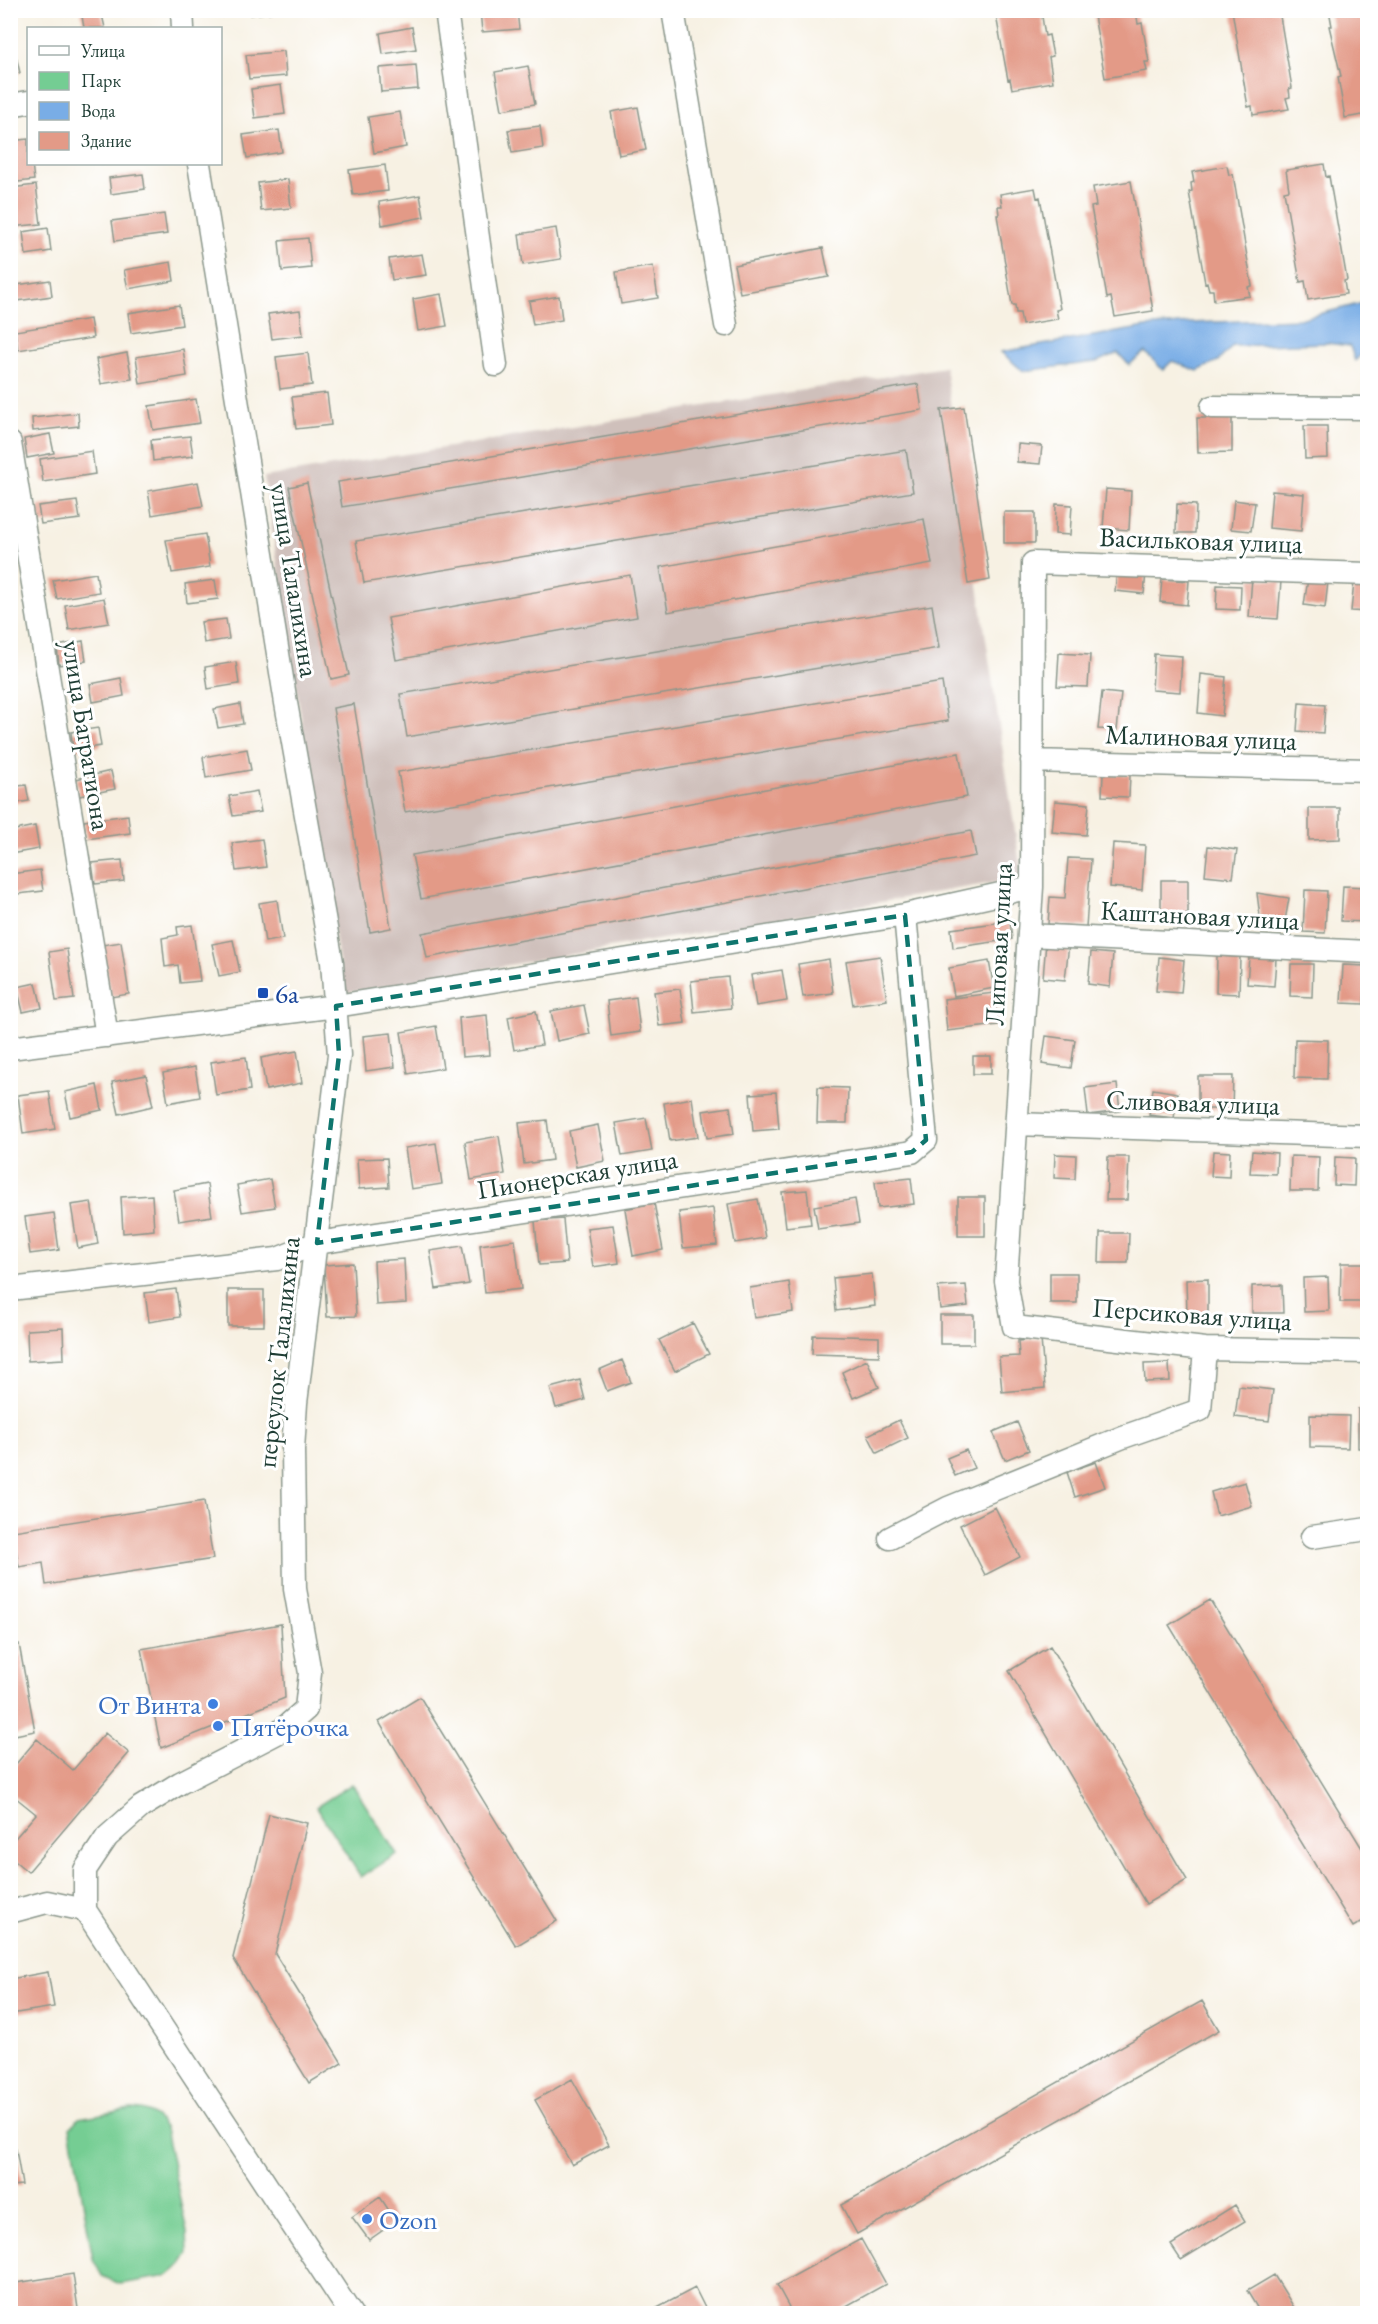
<svg xmlns="http://www.w3.org/2000/svg" width="1378" height="2324" font-family="'EB Garamond',serif">
	<style>
		.industrial { fill: #cfc0bb }
		.green { fill: #74cd93; stroke: #4a8564; stroke-width: 1.5 }
		.water { fill: #79ade6; stroke: #4c758d; stroke-width: 1.5 }
		.building { fill: #e39a87 }
		.lines { fill: none; stroke-linecap: round; stroke-linejoin: round }
		.minor-casing { stroke: #8b978c; stroke-width: 25 }
		.minor { stroke: #fff; stroke-width: 22 }
		.marked { fill: none; stroke: #0f766e; stroke-width: 4.5; stroke-dasharray: 12 8; stroke-linejoin: round }
		.transit-dot { fill: #1a4fb4; stroke: #fff; stroke-width: 2 }
		.shop-dot { fill: #3f7fe0; stroke: #fff; stroke-width: 2 }
		.labels { text-anchor: middle; dominant-baseline: central; stroke-width: 6; stroke-linejoin: round; paint-order: stroke }
		.street-label { font-size: 27px; fill: #1f3d34; stroke: #fff }
		.transit-label { font-size: 27px; fill: #164399; stroke: #fff; text-anchor: start }
		.shop-label { font-size: 27px; fill: #366cbe; stroke: #fff; text-anchor: start }
	</style>
	<rect width="100%" height="100%" fill="#fff"/>
	<filter id="ink" filterUnits="userSpaceOnUse"><feTurbulence type="fractalNoise" baseFrequency=".0167" numOctaves="2"/><feDisplacementMap in="SourceGraphic" scale="12" xChannelSelector="R" yChannelSelector="G"/><feConvolveMatrix kernelMatrix="1 2 1 2 8 2 1 2 1" color-interpolation-filters="sRGB"/></filter>
	<filter id="wash" filterUnits="userSpaceOnUse"><feTurbulence type="fractalNoise" baseFrequency=".008" numOctaves="4" result="noise"/><feDisplacementMap in="SourceGraphic" scale="24" xChannelSelector="R" yChannelSelector="G"/><feGaussianBlur stdDeviation="1.35" result="paint"/><feColorMatrix in="noise" values="0 0 0 0 0 0 0 0 0 0 0 0 0 0 0 0 0 1.4 0 .05"/><feComposite in="paint" operator="in"/></filter>
	<g filter="url(#wash)">
		<rect width="100%" height="100%" fill="#f7f1e3"/>
		<path class="industrial" d="M945 367 1022 878 344 993 264 477Z"/>
		<path class="green" d="M352 1784 397 1854 361 1877 316 1807Z
			M131 2109C149 2110 156 2114 165 2129L187 2232 188 2253 181 2265 168 2276 120 2284 102 2276 93 2259 70 2127 79 2118Z"/>
		<path class="water" d="M1367 302V348L1355 361 1350 346 1327 343 1233 346 1218 361 1198 371 1172 361 1163 370 1145 352 1129 365 1118 353 1096 362 1023 371 1001 352 1146 327 1190 323 1299 319Z"/>
		<g id="blocks">
			<path class="building" d="M81 10H101L105 28H84Z
				M249 10H274V12L250 15Z
				M480 10H517L519 29 482 32Z
				M995 10H1041L1045 36 1049 35 1053 56 1049 57 1053 82 1012 89 1010 79 1008 80Z
				M1093 10H1136L1138 24 1142 23 1149 62H1145L1147 71 1105 78Z
				M1232 10H1279L1292 88 1289 89 1290 97 1286 98 1289 109 1253 115 1252 106 1248 107Z
				M1329 10H1368V114L1345 118 1338 77 1341 76 1329 26H1332Z
				M412 27 416 49 383 54 380 33Z
				M10 30 20 73 10 75Z
				M284 51 286 76 249 79 246 55Z
				M416 65 418 89 381 92 379 68Z
				M528 66 535 104 502 110 495 72Z
				M281 85 285 114 255 118 251 89Z
				M638 107 646 150 619 155 611 112Z
				M400 112 406 147 374 153 368 117Z
				M540 126 543 148 512 153 508 130Z
				M279 130 282 152 247 158 243 135Z
				M28 139V164H32L34 180 10 183V141Z
				M1324 164 1326 177 1329 176 1347 280 1344 281 1346 294 1308 300 1305 281 1300 282 1284 191 1289 190 1286 170Z
				M385 165 388 191 353 195 349 170Z
				M1227 166 1229 175 1233 174 1252 286 1248 287 1250 296 1214 301 1213 290H1209L1207 282 1205 283 1189 192 1192 191 1191 183 1194 182 1192 172Z
				M143 174 145 189 111 194 109 178Z
				M288 179 291 208 261 211 258 183Z
				M1131 181 1153 311 1115 317 1111 297 1107 298 1091 207 1096 206 1093 187Z
				M36 185 41 224 10 227V188Z
				M1035 188 1037 198 1040 197 1060 309 1056 310 1058 319 1022 325 1020 313H1016L1015 305H1012L997 215H999L998 206H1002L1000 194Z
				M420 195 424 217 382 225 379 202Z
				M164 214 167 234 115 241 112 221Z
				M48 228 51 251 26 255 23 232Z
				M556 228 561 259 523 265 519 234Z
				M308 238 311 268 282 271 279 241Z
				M823 248 829 277 740 293 734 265Z
				M422 254 426 275 392 280 389 259Z
				M171 262 174 281 128 289 124 270Z
				M653 266 658 298 621 304 616 272Z
				M50 280 52 296 10 302V286Z
				M441 294 447 326 418 331 413 299Z
				M559 296 562 320 533 325 529 301Z
				M179 305 182 325 131 333 128 313Z
				M300 310 303 335 272 339 268 314Z
				M90 319 93 338 18 350 15 331Z
				M183 349 187 376 140 384 136 357Z
				M127 353 132 379 101 384 96 359Z
				M308 353 312 385 280 389 276 357Z
				M918 384 922 410 342 507 338 482Z
				M327 393 331 425 296 429 292 397Z
				M196 399 200 423 153 430 149 406Z
				M964 407 990 580 968 584 941 410Z
				M78 413 79 426 33 431 32 418Z
				M1197 418H1232V452L1198 453Z
				M1304 426H1327L1328 458 1305 459Z
				M50 434 54 453 27 458 24 439Z
				M190 436 193 456 153 461 151 440Z
				M1018 444 1042 446 1040 464 1017 462Z
				M906 450 913 492 364 583 356 541Z
				M92 451 95 474 43 482 40 459Z
				M198 482 203 506 152 515 148 491Z
				M307 483 349 675 331 679 289 487Z
				M1106 489 1131 491 1129 530 1103 528Z
				M1272 491 1304 494 1301 531 1269 528Z
				M1234 500 1255 503 1251 531 1231 529Z
				M77 501 80 519 41 524 38 506Z
				M1056 504 1072 505 1070 535 1055 534Z
				M1177 504 1196 505 1195 533H1176Z
				M1004 512H1035V543H1004Z
				M924 519 932 564 668 612 660 567Z
				M205 534 210 567 172 573 166 540Z
				M1118 559 1147 562 1144 594 1115 591Z
				M96 573 99 592 57 599 53 580Z
				M630 575 637 617 396 660 388 618Z
				M1252 578 1281 581 1278 619 1249 617Z
				M1162 579 1189 581 1187 605 1160 602Z
				M1308 579 1328 582 1325 608 1304 605Z
				M215 580 218 599 187 603 185 584Z
				M1354 582 1368 583V612L1351 611Z
				M1217 585 1241 586 1240 610 1216 609Z
				M104 598 109 623 69 630 65 605Z
				M932 605 939 648 407 737 400 694Z
				M226 619 229 639 204 643 201 622Z
				M83 641 86 661 59 665 57 646Z
				M1059 653 1090 655 1088 687 1057 686Z
				M1154 654 1182 656 1180 692 1152 690Z
				M236 662 239 684 208 689 205 667Z
				M1201 674 1226 677 1222 716 1198 713Z
				M121 678 124 696 93 702 90 684Z
				M942 682 948 721 405 812 398 772Z
				M1102 692 1121 694 1117 730 1098 729Z
				M1299 703 1325 705 1323 733 1297 731Z
				M240 704 243 724 218 728 214 709Z
				M354 704 391 928 370 932 333 708Z
				M98 728 101 746 73 750 71 732Z
				M247 749 251 770 206 778 203 757Z
				M959 753 967 797 421 899 412 855Z
				M111 771 115 789 79 796 76 779Z
				M1103 774 1130 775 1129 797 1102 796Z
				M26 785 29 801 10 804V787Z
				M257 791 261 812 233 816 229 796Z
				M1055 801 1089 804 1086 835 1052 832Z
				M1309 808H1340V839L1309 840Z
				M128 815 130 833 86 839 84 821Z
				M35 826 39 849 10 854V831Z
				M971 831 976 856 427 958 422 933Z
				M262 839 266 867 236 871 232 843Z
				M1113 843 1145 845 1142 890 1110 887Z
				M1208 846 1237 850 1233 878 1205 875Z
				M1068 858 1091 859 1086 927 1048 924 1050 897 1065 898Z
				M122 860 124 881 95 884 92 863Z
				M40 870 43 891 10 895V874Z
				M1161 880H1188V914H1161Z
				M1343 886 1368 887V922L1341 921Z
				M1305 890 1327 891 1325 933 1303 932Z
				M1257 893 1289 898 1285 921 1260 917Z
				M277 900 283 939 265 942 259 903Z
				M1010 921 1012 939 953 948 951 929Z
				M192 925 200 981 180 983 178 965 165 967 162 938 178 935 177 927Z
				M233 940 240 972 219 976 212 944Z
				M121 942 129 994 111 997 102 945Z
				M1046 942 1069 944 1065 980 1043 978Z
				M67 949 74 999 56 1001 49 952Z
				M1091 952 1113 954 1110 987 1088 984Z
				M880 956 887 1000 853 1005 846 961Z
				M1217 956 1240 957 1239 994 1216 993Z
				M1159 957 1184 960 1181 993 1156 991Z
				M1249 957 1276 959 1274 986 1247 984Z
				M829 959 833 993 803 997 798 964Z
				M989 961 994 988 954 996 949 968Z
				M1291 964H1313L1312 997 1290 996Z
				M1343 965 1366 966 1364 1004 1341 1003Z
				M782 970 787 1001 756 1006 751 975Z
				M728 977 731 1008 694 1012 691 981Z
				M36 983 42 1008 23 1012 17 987Z
				M680 989 685 1023 659 1026 654 992Z
				M994 993 998 1025 947 1031 944 999Z
				M636 997 640 1032 611 1036 607 1001Z
				M584 1005 590 1034 557 1041 551 1011Z
				M536 1011 542 1045 514 1050 508 1017Z
				M487 1015 490 1055 462 1057 459 1018Z
				M436 1026 443 1068 408 1074 401 1032Z
				M391 1033 395 1067 366 1071 363 1036Z
				M1046 1036 1075 1040 1071 1068 1042 1064Z
				M1295 1039 1328 1040 1327 1079 1294 1078Z
				M297 1051 302 1083 266 1090 261 1058Z
				M973 1056H991V1074H973Z
				M246 1057 250 1090 216 1095 211 1062Z
				M195 1067 200 1097 168 1103 163 1073Z
				M146 1075 153 1106 119 1114 112 1082Z
				M1198 1076H1233L1232 1109H1198Z
				M1117 1084 1120 1111 1088 1115 1085 1088Z
				M97 1085 102 1110 70 1117 65 1092Z
				M818 1087 848 1088 847 1123H817Z
				M1153 1089 1178 1093 1174 1118 1149 1115Z
				M49 1091 55 1129 23 1134 18 1095Z
				M776 1092 779 1129 753 1131 750 1094Z
				M692 1098 698 1137 670 1141 664 1103Z
				M730 1107 734 1134 707 1138 703 1111Z
				M646 1118 652 1151 622 1156 616 1123Z
				M547 1120 552 1160 524 1164 519 1123Z
				M598 1125 605 1161 576 1167 569 1131Z
				M499 1136 505 1174 471 1180 465 1142Z
				M436 1143 442 1184 411 1189 405 1148Z
				M1213 1151 1230 1152 1229 1177 1211 1176Z
				M1252 1151 1277 1153 1276 1174 1250 1173Z
				M1055 1154 1076 1155 1075 1179 1054 1178Z
				M1291 1156 1319 1157 1318 1191H1290Z
				M1108 1157H1129L1127 1200H1106Z
				M1335 1157 1355 1158 1354 1186 1334 1185Z
				M387 1158 389 1187 359 1189 357 1159Z
				M911 1178 914 1204 878 1208 875 1182Z
				M270 1179 275 1207 242 1212 237 1185Z
				M207 1184 212 1216 179 1221 174 1190Z
				M807 1190 811 1224 786 1227 782 1192Z
				M152 1195 154 1230 123 1233 121 1197Z
				M958 1197H985V1236H958Z
				M758 1199 765 1238 735 1243 728 1204Z
				M855 1199 859 1223 818 1229 814 1206Z
				M91 1202 98 1244 78 1248 71 1205Z
				M654 1203 663 1250 633 1256 625 1209Z
				M713 1208 717 1245 683 1248 679 1212Z
				M54 1213 59 1250 30 1254 25 1217Z
				M563 1219 567 1263 539 1265 535 1221Z
				M613 1225 619 1263 593 1267 587 1228Z
				M1100 1233H1129L1128 1263H1099Z
				M515 1240 521 1289 485 1293 480 1245Z
				M462 1246 469 1284 436 1289 430 1251Z
				M404 1259 406 1303 376 1305 374 1261Z
				M353 1263 356 1316 327 1317 324 1265Z
				M1341 1263H1366V1302H1340Z
				M1050 1273H1077V1303H1050Z
				M872 1274 875 1306 836 1311 833 1278Z
				M1328 1277 1329 1311 1304 1312 1303 1278Z
				M1208 1279V1314H1187L1186 1280Z
				M789 1282 793 1312 754 1318 750 1288Z
				M966 1285 968 1306 940 1309 938 1287Z
				M1282 1285 1283 1313H1252V1286Z
				M176 1289 180 1317 149 1322 145 1293Z
				M228 1290H264V1326H228Z
				M940 1315H974V1344H940Z
				M693 1323 709 1354 675 1371 659 1340Z
				M63 1328 64 1359 28 1361 27 1330Z
				M813 1335 879 1337V1356L812 1354Z
				M1041 1339 1045 1388 1002 1392 999 1357 1019 1356 1018 1341Z
				M622 1360 631 1382 607 1391 599 1370Z
				M867 1360 879 1387 853 1398 842 1372Z
				M1169 1363 1170 1381 1145 1382 1144 1364Z
				M580 1380 585 1400 556 1408 550 1388Z
				M1239 1386 1273 1390 1269 1421 1235 1417Z
				M1358 1409H1368V1448H1358Z
				M1310 1415 1349 1416 1348 1448 1310 1447Z
				M899 1420 908 1438 877 1453 868 1435Z
				M1017 1422 1029 1450 1005 1460 993 1432Z
				M966 1450 974 1468 955 1476 947 1458Z
				M1096 1462 1105 1487 1075 1497 1067 1472Z
				M1245 1482 1252 1506 1217 1516 1211 1492Z
				M204 1501 213 1559 46 1585 43 1563 19 1567 13 1531Z
				M995 1507 1020 1557 985 1575 960 1525Z
				M1210 1600 1368 1858V1918L1353 1927 1169 1625Z
				M281 1624 285 1698 161 1748 141 1649Z
				M19 1644 35 1731 10 1736V1646Z
				M1050 1646 1187 1880 1146 1904 1009 1671Z
				M420 1697 557 1921 516 1946 379 1722Z
				M105 1733 129 1753 28 1872 10 1857V1844L36 1814 10 1793V1771L37 1739 73 1770Z
				M269 1814 307 1823 275 1954 342 2063 309 2083 233 1958Z
				M48 1972 54 2007 10 2014V1979Z
				M1202 2001 1219 2030 857 2234 841 2205Z
				M572 2079 609 2145 572 2165 535 2100Z
				M16 2149 22 2185 10 2186V2150Z
				M380 2197 396 2221 369 2240 352 2217Z
				M1235 2205 1245 2221 1181 2260 1171 2245Z
				M861 2239 886 2284 832 2314H784L783 2311 789 2307 777 2285Z
				M73 2274 78 2309 49 2314H10V2284Z
				M1274 2275 1298 2314H1261L1247 2291Z
				M695 2288 708 2314H646Z"/>
		</g>
	</g>
	<g filter="url(#ink)">
		<use href="#blocks" fill-opacity="0" stroke="#8b978c" stroke-width="1.5"/>
		<g class="lines">
			<g class="minor-casing">
				<path id="minor" d="M182 10 183 28
					M446 10 496 365
					M673 10 726 325
					M10 105 28 102
					M1212 407 1368 408
					M10 443 107 1036
					M1368 574 1033 563 1032 887 1006 1281 1014 1327 1205 1349 1368 1352
					M1032 761 1368 770
					M1029 935 1368 952
					M10 1048 336 1006 905 915 1032 887
					M1016 1124 1368 1136
					M10 1289 277 1259 317 1243 912 1152 926 1140 905 915
					M1312 1537 1368 1529
					M890 1538 948 1508 1123 1437 1200 1410 1205 1349
					M85 1910V1870L107 1837 141 1807 180 1783 281 1731 306 1709 310 1673 295 1589 293 1450 296 1403 339 1055 332 962 286 703 199 164
					M10 1912 47 1902 85 1910 351 2314"/>
			</g>
			<use href="#minor" class="minor"/>
		</g>
	</g>
	<path class="marked" d="M905 915 926 1140 912 1152 317 1243 339 1055 336 1006Z"/>
	<rect class="transit-dot" x="257" y="987" width="12" height="12" rx="3"/>
	<g class="shop-dot">
		<circle cx="213" cy="1704" r="6"/>
		<circle cx="218" cy="1726" r="6"/>
		<circle cx="367" cy="2219" r="6"/>
	</g>
	<g class="labels">
		<g class="street-label">
			<text transform="translate(1201 540) rotate(2)">Васильковая улица</text>
			<text transform="translate(295 580) rotate(81)">улица Талалихина</text>
			<text transform="translate(87 735) rotate(81)">улица Багратиона</text>
			<text transform="translate(1201 737) rotate(2)">Малиновая улица</text>
			<text transform="translate(1200 915) rotate(3)">Каштановая улица</text>
			<text transform="translate(998 944) rotate(-87)">Липовая улица</text>
			<text transform="translate(1193 1102) rotate(2)">Сливовая улица</text>
			<text transform="translate(577 1174) rotate(-9)">Пионерская улица</text>
			<text transform="translate(1192 1314) rotate(4)">Персиковая улица</text>
			<text transform="translate(278 1352) rotate(-84)">переулок Талалихина</text>
		</g>
		<g class="transit-label">
			<text x="275" y="993">6а</text>
		</g>
		<g class="shop-label">
			<text x="201" y="1704" text-anchor="end">От Винта</text>
			<text x="230" y="1726">Пятёрочка</text>
			<text x="379" y="2219">Ozon</text>
		</g>
	</g>
	<rect width="1378" height="2324" fill="none" stroke="#fff" stroke-width="36"/>
	<rect x="27" y="27" width="195" height="138" fill="#ffffff" stroke="#a5b1ae" stroke-width="1.5"/>
	<rect x="39" y="46" width="30" height="9" fill="#ffffff" stroke="#a5b1ae" stroke-width="1.5"/>
	<text x="81" y="57" font-size="18" fill="#1f3d34">Улица</text>
	<rect x="39" y="72" width="30" height="18" fill="#74cd93" stroke="#a5b1ae" stroke-width="1.5"/>
	<text x="81" y="87" font-size="18" fill="#1f3d34">Парк</text>
	<rect x="39" y="102" width="30" height="18" fill="#79ade6" stroke="#a5b1ae" stroke-width="1.5"/>
	<text x="81" y="117" font-size="18" fill="#1f3d34">Вода</text>
	<rect x="39" y="132" width="30" height="18" fill="#e39a87" stroke="#a5b1ae" stroke-width="1.5"/>
	<text x="81" y="147" font-size="18" fill="#1f3d34">Здание</text>
</svg>
